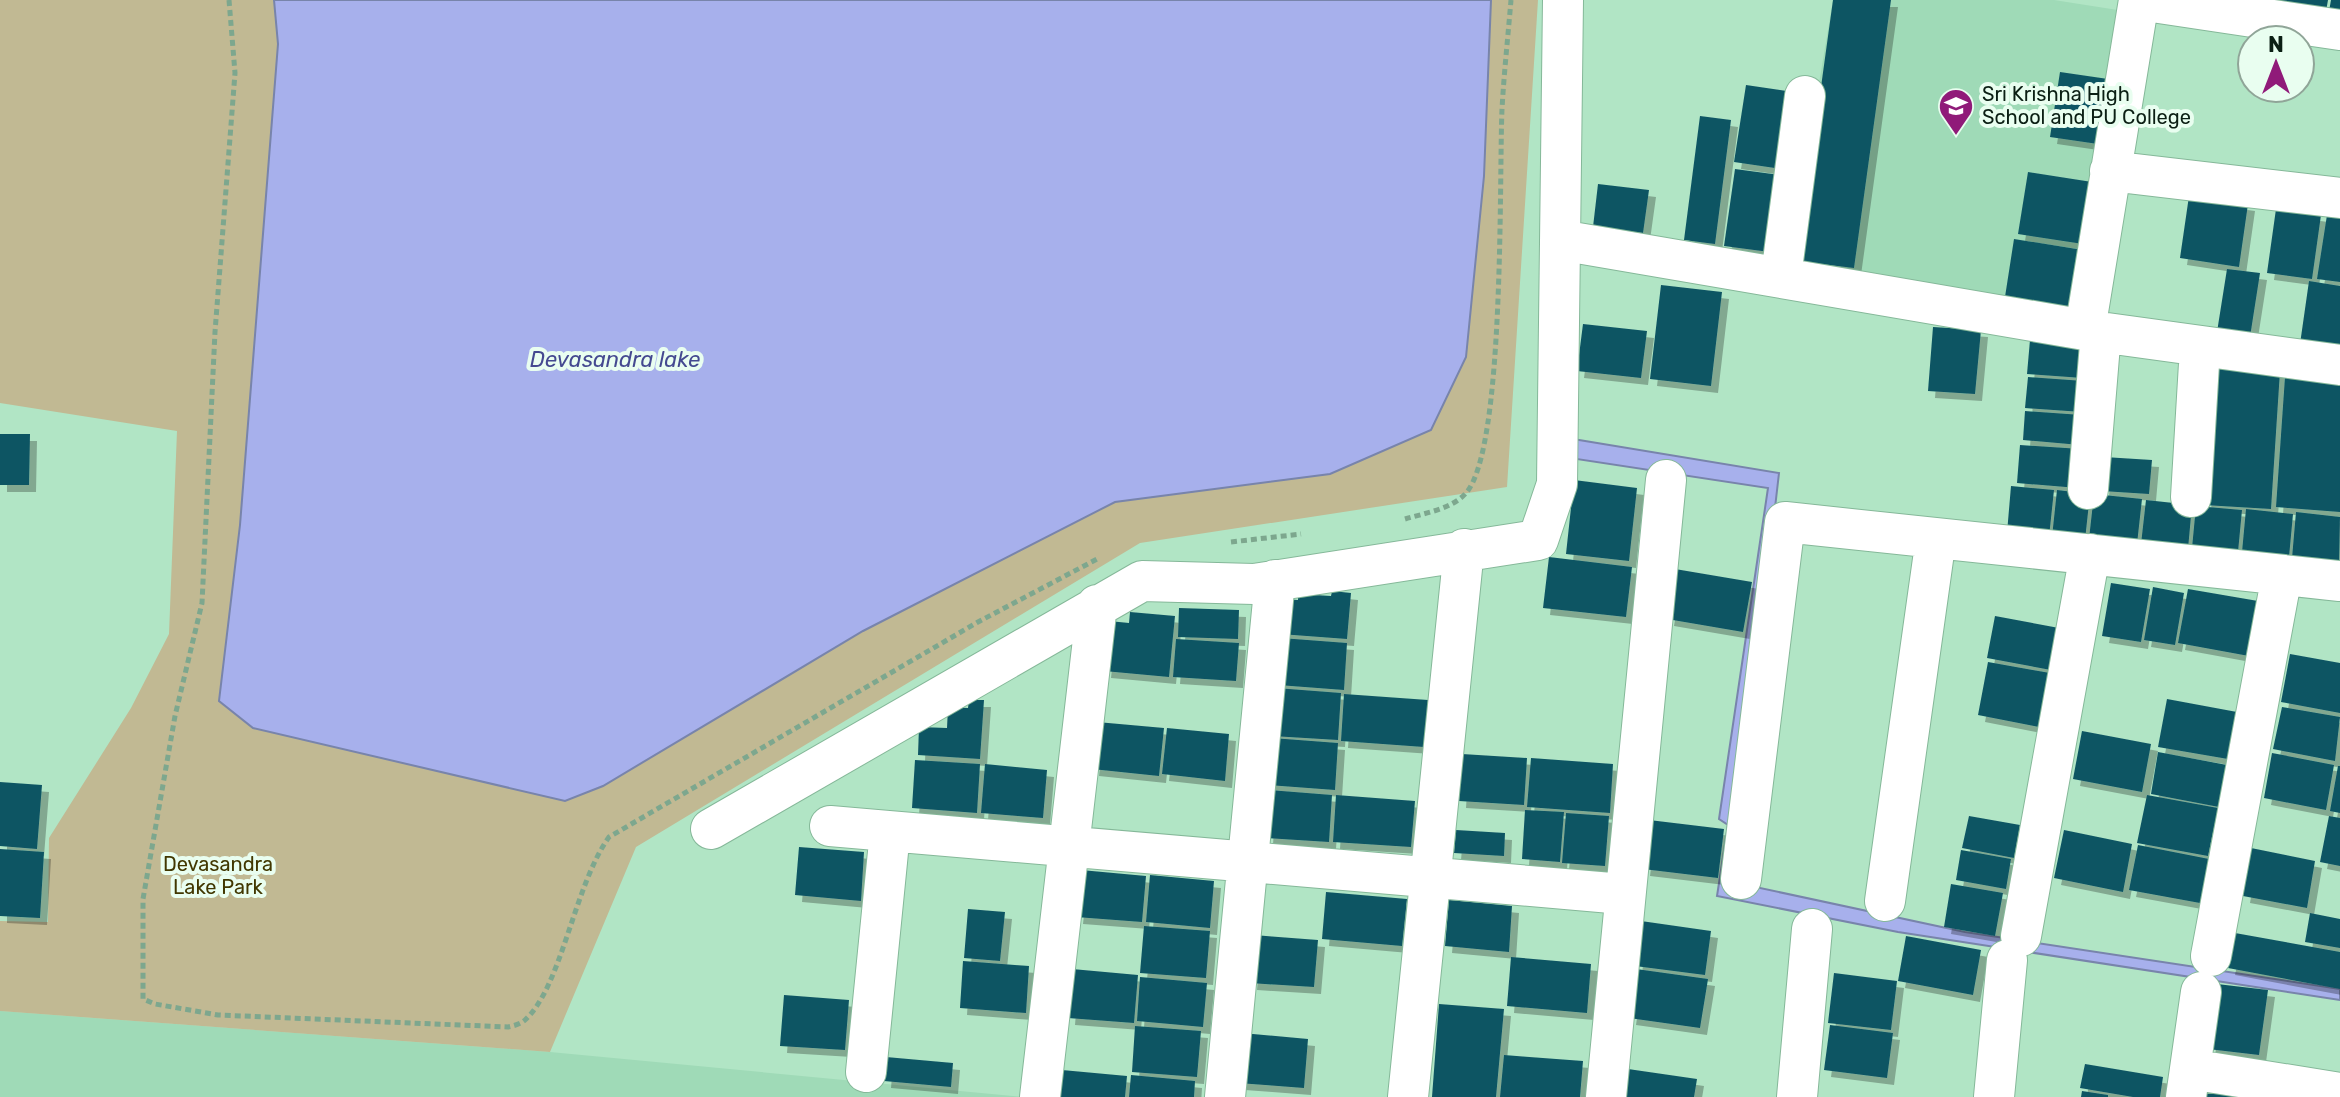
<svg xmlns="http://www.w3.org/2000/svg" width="2340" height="1097" font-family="Rubik,sans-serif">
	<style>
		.built { fill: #9fdab7 }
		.green { fill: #c1b993 }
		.water { fill: #a7b0ec; stroke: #7884ab; stroke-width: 2 }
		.building { fill: #0e5464; filter: url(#shadow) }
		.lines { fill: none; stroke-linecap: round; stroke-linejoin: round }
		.minor-casing { stroke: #85b899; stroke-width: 42 }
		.path { stroke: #7da78e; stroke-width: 5; stroke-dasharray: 6 4; stroke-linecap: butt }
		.minor { stroke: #fff; stroke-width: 40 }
		.labels { text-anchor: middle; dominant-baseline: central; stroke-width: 8; stroke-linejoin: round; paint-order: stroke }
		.poi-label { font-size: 20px; fill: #0b1f14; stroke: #e9fef0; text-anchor: start }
		.park-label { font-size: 20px; fill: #413700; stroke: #e9fef0 }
		.water-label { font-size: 22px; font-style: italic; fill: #444990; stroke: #e9fef0 }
	</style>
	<defs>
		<filter id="shadow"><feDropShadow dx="7" dy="7" stdDeviation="0" flood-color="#0004"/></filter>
	</defs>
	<rect width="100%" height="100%" fill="#b1e5c5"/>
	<path class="built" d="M1833 0H2054L2124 11 2074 309 1789 262Z
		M0 1011 550 1052 1023 1097H0Z"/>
	<path class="green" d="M0 0H274L278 44 240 525 219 701 603 786 863 631 1115 502 1330 474 1431 430 1466 357 1484 176 1491 0H1538L1507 487 1140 543 636 847 550 1052 0 1011V921L48 922 49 838 131 708 169 634 177 431 0 403Z"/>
	<path class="water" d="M274 0H1491L1484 176 1466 357 1431 430 1330 474 1115 502 863 631 603 786 565 801 253 728 219 701 240 525 278 44Z
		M1573 439 1779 473 1732 882 1965 932 2340 989V1000L1898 932 1717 896 1728 825 1719 819 1768 488 1570 458Z"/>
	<path class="building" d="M1833 0H1891L1854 268 1797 261Z
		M2278 0H2328L2325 17 2277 9Z
		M2331 0H2340V19L2328 17Z
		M2060 72 2108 79 2098 144 2050 137Z
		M1746 85 1800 93 1788 170 1734 162Z
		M1700 116 1731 120 1715 244 1684 240Z
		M1735 169 1788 176 1777 253 1724 246Z
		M2028 172 2092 182 2083 244 2018 234Z
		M1598 184 1649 190 1643 233 1593 227Z
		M2189 196 2248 204 2239 267 2180 258Z
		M2276 209 2321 215 2312 279 2267 273Z
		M2327 215 2340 217V282L2317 279Z
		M2014 239 2083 250 2074 308 2005 297Z
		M2227 269 2260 273 2250 337 2217 332Z
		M2309 281 2340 286V349L2300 344Z
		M1661 285 1722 292 1711 386 1650 379Z
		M1583 324 1647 331 1641 378 1577 371Z
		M1933 327 1981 330 1975 394 1928 391Z
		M2030 340 2085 344 2083 378 2027 374Z
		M2212 367 2280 371 2271 509 2204 505Z
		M2028 377 2084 381 2082 412 2025 408Z
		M2285 377 2340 382V512L2276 507Z
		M2025 411 2082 415 2080 445 2023 440Z
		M0 434H30L29 485H0Z
		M2020 445 2081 449 2078 488 2017 483Z
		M2104 457 2152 460 2149 494 2102 491Z
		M1574 480 1637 488 1629 561 1566 554Z
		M2011 486 2054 490 2049 537 2007 533Z
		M2057 490 2090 494 2085 540 2052 537Z
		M2094 494 2142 499 2137 544 2089 539Z
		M2146 500 2192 505 2188 549 2141 544Z
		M2196 506 2242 510 2238 552 2192 548Z
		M2246 509 2293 514 2289 557 2242 552Z
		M2296 512 2340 517 2339 563 2292 558Z
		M1549 557 1632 567 1626 617 1543 608Z
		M1675 569 1752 582 1743 632 1667 619Z
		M2111 583 2150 589 2141 642 2102 636Z
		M2153 587 2184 593 2175 645 2144 640Z
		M2188 589 2258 601 2249 656 2178 643Z
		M1332 591 1351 593 1347 639 1280 634 1283 599 1298 600V594L1331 596Z
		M1179 608 1239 610 1238 639 1178 637Z
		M1130 612 1175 616 1169 677 1104 671 1109 621 1129 623Z
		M1995 616 2059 628 2051 670 1987 658Z
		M1281 638 1347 643 1344 690 1278 685Z
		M1176 639 1239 643 1236 681 1173 677Z
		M2290 654 2340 663V713L2281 702Z
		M1988 662 2050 673 2039 727 1978 715Z
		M1276 688 1341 693 1338 740 1272 736Z
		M1344 694 1428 700 1424 747 1341 741Z
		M2167 699 2237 712 2228 759 2158 747Z
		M969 700H984L980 759 918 755 919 727 947 728 948 707 968 708Z
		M2282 707 2340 717 2335 761 2273 749Z
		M1097 722 1164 728 1159 776 1092 769Z
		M1167 728 1229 734 1225 781 1162 774Z
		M2082 731 2151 744 2142 792 2073 779Z
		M1272 738 1338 743 1335 790 1268 785Z
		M2158 752 2227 765 2219 807 2151 794Z
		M2272 753 2334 765 2326 810 2264 798Z
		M1462 754 1527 758 1524 805 1459 801Z
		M1531 758 1613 764 1610 813 1527 807Z
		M915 760 980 764 977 813 912 808Z
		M985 764 1047 770 1043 818 981 813Z
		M2338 766H2340V813L2330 811Z
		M0 782 42 785 37 849 0 846Z
		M1269 790 1332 795 1329 842 1266 838Z
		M1336 795 1415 801 1411 847 1333 842Z
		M2147 795 2218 808 2208 856 2137 843Z
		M1525 810 1564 812 1560 862 1522 859Z
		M1566 813 1609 816 1605 866 1562 863Z
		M1969 816 2020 825 2014 858 1962 848Z
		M2329 816 2340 818V866L2320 862Z
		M1649 820 1724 829 1718 878 1643 869Z
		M1456 830 1505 833 1504 856 1454 853Z
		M2064 830 2132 844 2123 892 2054 878Z
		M2138 845 2209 859 2200 903 2129 890Z
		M799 847 864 852 861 901 795 895Z
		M2251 848 2315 861 2307 908 2243 896Z
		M0 849 44 852 40 918 0 916Z
		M1961 850 2011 859 2006 889 1956 880Z
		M1081 870 1146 876 1142 922 1076 917Z
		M1150 875 1214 881 1210 928 1146 922Z
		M1951 884 2003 893 1995 936 1944 927Z
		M1326 892 1407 899 1402 946 1322 939Z
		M1449 900 1512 906 1509 952 1445 946Z
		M968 909 1005 912 1000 961 964 958Z
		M2310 913 2340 919V948L2305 942Z
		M1641 921 1711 931 1705 975 1635 966Z
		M1144 926 1210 931 1206 978 1140 973Z
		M2235 933 2340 952V989L2228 968Z
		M1254 935 1318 940 1314 987 1250 983Z
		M1906 936 1981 950 1973 995 1898 981Z
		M1511 957 1591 964 1587 1013 1507 1006Z
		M963 961 1029 966 1026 1013 960 1008Z
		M1072 969 1138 975 1134 1023 1068 1018Z
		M1636 969 1708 979 1700 1028 1629 1018Z
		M1834 973 1897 981 1891 1030 1828 1023Z
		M1140 977 1207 983 1203 1027 1137 1021Z
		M2217 984 2268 990 2259 1055 2208 1049Z
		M784 995 849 1000 845 1050 780 1046Z
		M1439 1004 1504 1009 1496 1097H1432Z
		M1830 1025 1893 1033 1887 1078 1824 1070Z
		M1135 1026 1201 1031 1197 1077 1132 1072Z
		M1242 1033 1308 1039 1304 1088 1238 1083Z
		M1504 1055 1583 1061 1580 1097H1500Z
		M886 1057 953 1063 951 1087 884 1081Z
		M2085 1064 2163 1077 2160 1097H2133L2080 1088Z
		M1628 1069 1697 1079 1694 1097H1623Z
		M1062 1070 1127 1076 1125 1097H1059Z
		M1131 1075 1195 1081 1194 1097H1129Z
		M2082 1091 2108 1095V1097H2081Z
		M2205 1091 2235 1095 2234 1097H2204Z"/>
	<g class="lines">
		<g class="minor-casing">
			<path id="minor" d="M2139 0 2340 30
				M2110 171 2340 198
				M1560 240 2085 330 2340 365
				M1781 276 1805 96
				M2085 330 2139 0
				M2088 489 2101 332
				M2191 497 2200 347
				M830 826 1623 894
				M711 829 1142 581 1254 584 1538 540 1557 484 1563 0
				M1741 879 1785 522 2340 581
				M1885 901 1936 538
				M2021 936 2090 554
				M2211 956 2282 575
				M2190 1069 2340 1093
				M866 1072 890 832
				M1040 1097 1097 605
				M1225 1097 1275 580
				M1408 1097 1464 549
				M1606 1097 1666 480
				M1797 1097 1812 929
				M1994 1097 2007 960
				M2186 1097 2201 992"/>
		</g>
		<path class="path" d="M229 0 235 73 215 332 202 603 175 716 143 899V999L155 1004 218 1015 508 1027C513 1026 521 1024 525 1020 562 986 574 886 609 837L978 622 1099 558
			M1405 519C1425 513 1452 509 1466 493 1505 449 1499 179 1502 109 1504 73 1508 36 1511 0
			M1231 542 1301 534"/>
		<use href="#minor" class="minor"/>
	</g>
	<defs>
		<g id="school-pin" transform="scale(1.8)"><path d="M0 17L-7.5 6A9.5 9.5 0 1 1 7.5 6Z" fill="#901a79" stroke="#e9fef0"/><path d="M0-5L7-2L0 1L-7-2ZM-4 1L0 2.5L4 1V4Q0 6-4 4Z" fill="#fff"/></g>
	</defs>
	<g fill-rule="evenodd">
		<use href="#school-pin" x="1956" y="106"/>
	</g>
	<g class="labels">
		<g class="poi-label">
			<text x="1982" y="94">Sri Krishna High<tspan x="1982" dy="23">School and PU College</tspan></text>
		</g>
		<g class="park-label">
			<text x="218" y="864">Devasandra<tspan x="218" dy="23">Lake Park</tspan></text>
		</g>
		<g class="water-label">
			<text x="615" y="359">Devasandra lake</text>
		</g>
	</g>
	<g transform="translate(2276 64)"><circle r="38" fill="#e9fef0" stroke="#90a598" stroke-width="2"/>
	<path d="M0-6L14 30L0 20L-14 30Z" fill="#901a79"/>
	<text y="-12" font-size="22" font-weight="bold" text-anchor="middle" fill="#0b1f14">N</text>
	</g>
</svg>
